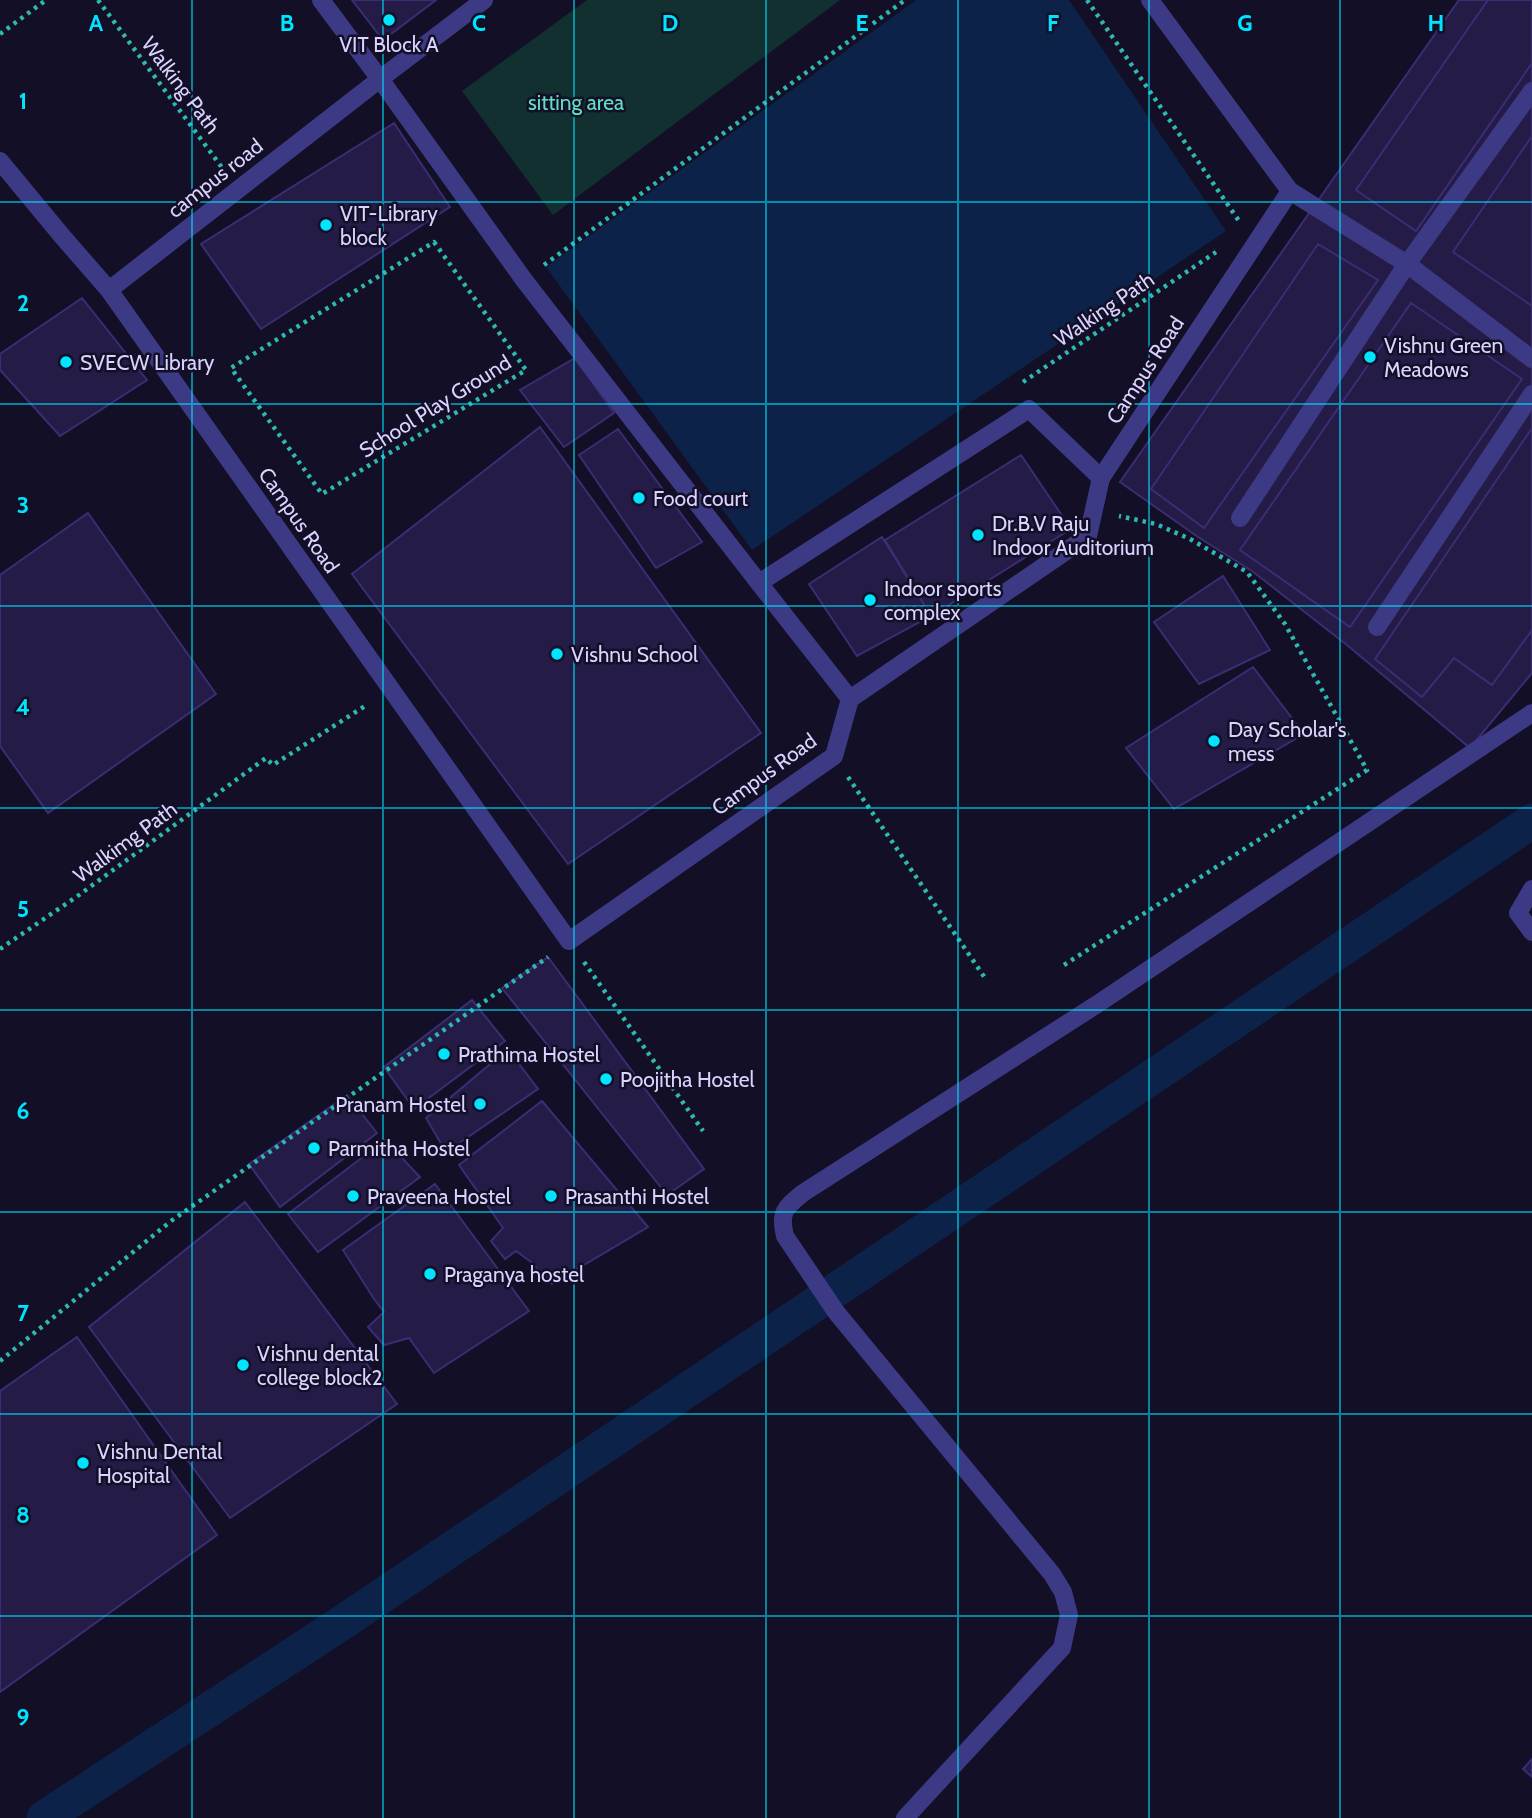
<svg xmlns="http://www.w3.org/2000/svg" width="1532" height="1818" font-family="Cabin,sans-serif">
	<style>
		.green { fill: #12302f }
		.water { fill: #0c2248 }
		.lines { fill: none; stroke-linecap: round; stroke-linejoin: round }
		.canal { stroke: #0c2248; stroke-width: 35 }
		.building { fill: #241b47; stroke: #3b2d73; stroke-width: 2 }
		.path { stroke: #2fb8b0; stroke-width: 4.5; stroke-dasharray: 3.5 5; stroke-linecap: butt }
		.minor { stroke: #3d3a85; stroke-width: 18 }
		.grid { fill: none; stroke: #00e5ff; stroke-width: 2; stroke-opacity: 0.55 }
		.poi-dot { fill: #00e5ff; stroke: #130f26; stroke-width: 2.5 }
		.labels { text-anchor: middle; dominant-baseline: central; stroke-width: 5; stroke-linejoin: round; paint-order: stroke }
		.poi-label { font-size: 21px; fill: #d9d4ff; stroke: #130f26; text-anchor: start }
		.street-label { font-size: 21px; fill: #d9d4ff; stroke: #130f26 }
		.park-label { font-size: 21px; fill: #5fe0c0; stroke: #130f26 }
		.grid-label { font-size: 23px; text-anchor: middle; font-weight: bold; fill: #00e5ff; stroke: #130f26; stroke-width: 5; stroke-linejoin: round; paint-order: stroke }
	</style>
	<rect width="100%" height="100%" fill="#130f26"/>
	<path class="green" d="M587 0H840L553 215 462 91Z"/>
	<path class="water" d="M916 0H1069L1226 231 752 550 546 267Z"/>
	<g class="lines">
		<path class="canal" d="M44 1818 346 1620 1532 821"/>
	</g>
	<path class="building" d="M352 0H436L383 40Z
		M1459 0H1532V673L1470 748 1347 645 1252 571 1198 537 1120 482Z
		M1488 0H1532V63L1416 231 1356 190Z
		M394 123 450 207 261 329 201 244Z
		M1532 136V306L1453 252Z
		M1318 244 1378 280 1204 528 1151 489Z
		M82 298 147 380 60 436 0 370V354Z
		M1411 303 1522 379 1350 627 1240 550Z
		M575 358 614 413 564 447 520 390Z
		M540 427 761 733 568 864 352 574Z
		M1532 428V630L1492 685 1454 658 1422 697 1375 659Z
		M618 429 702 542 656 568 579 455Z
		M1021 455 1071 529 931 616 885 540Z
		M88 513 216 694 48 813 0 746V575Z
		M882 537 931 616 857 656 809 584Z
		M1223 576 1270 650 1199 684 1154 622Z
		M1253 667 1304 734 1174 809 1126 748Z
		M548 957 704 1169 667 1195 502 988Z
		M472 1000 505 1041 414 1109 384 1067Z
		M508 1049 538 1089 446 1152 426 1118Z
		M347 1095 377 1133 280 1207 249 1164Z
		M542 1101 648 1227 552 1284 531 1262 516 1251 505 1259 491 1241 503 1228 459 1165Z
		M385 1140 420 1177 318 1252 288 1214Z
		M435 1184 529 1311 434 1373 409 1338 384 1345 368 1327 384 1312 374 1299 343 1250Z
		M245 1202 397 1404 230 1518 89 1327Z
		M77 1337 217 1535 0 1692V1391Z
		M1532 1759V1777L1523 1769Z"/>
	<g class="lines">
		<path class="path" d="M98 0 223 169
			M1087 0 1239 221
			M0 34 46 0
			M434 242 526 370 322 494 231 368Z
			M544 265 905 0
			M1023 382 1216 252
			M848 777 985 978
			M0 949 79 895 266 758 273 765 365 706
			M584 962 703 1131
			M1064 965 1367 770 1285 624 1247 572 1190 539 1156 524 1119 516
			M0 1361 171 1221 548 957"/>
		<path class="minor" d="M321 0 380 79 524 280 759 583 1029 409 1101 478
			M0 161 62 236 109 290 380 79 484 0
			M1290 191 1407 264 1532 359
			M109 290 569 941 834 756 850 699 1088 536 1101 478 1290 191 1150 0
			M1240 518 1407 264 1532 91
			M759 583 850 699
			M1377 627 1532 394
			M1532 889 1518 913 1532 932
			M905 1818 1062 1648 1069 1615 1063 1592 1052 1574 836 1312 785 1236C779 1212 785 1208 803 1193L1099 1003 1532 713"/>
	</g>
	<path class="grid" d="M192 0V1818M383 0V1818M574 0V1818M766 0V1818M958 0V1818M1149 0V1818M1340 0V1818M0 202H1532M0 404H1532M0 606H1532M0 808H1532M0 1010H1532M0 1212H1532M0 1414H1532M0 1616H1532"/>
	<g class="poi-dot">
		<circle cx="389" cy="20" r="7"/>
		<circle cx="326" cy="225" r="7"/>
		<circle cx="1370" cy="357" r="7"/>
		<circle cx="66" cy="362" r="7"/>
		<circle cx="639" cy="498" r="7"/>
		<circle cx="978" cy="535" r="7"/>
		<circle cx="870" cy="600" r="7"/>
		<circle cx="557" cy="654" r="7"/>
		<circle cx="1214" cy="741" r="7"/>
		<circle cx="444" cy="1054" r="7"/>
		<circle cx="606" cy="1079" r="7"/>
		<circle cx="480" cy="1104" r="7"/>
		<circle cx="314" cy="1148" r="7"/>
		<circle cx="353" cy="1196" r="7"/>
		<circle cx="551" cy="1196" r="7"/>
		<circle cx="430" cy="1274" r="7"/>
		<circle cx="243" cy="1365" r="7"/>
		<circle cx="83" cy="1463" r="7"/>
	</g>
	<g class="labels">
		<g class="poi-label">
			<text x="389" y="44" text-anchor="middle">VIT Block A</text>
			<text x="340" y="213">VIT-Library<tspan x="340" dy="24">block</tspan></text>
			<text x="1384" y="345">Vishnu Green<tspan x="1384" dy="24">Meadows</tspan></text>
			<text x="80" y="362">SVECW Library</text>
			<text x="653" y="498">Food court</text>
			<text x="992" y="523">Dr.B.V Raju<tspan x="992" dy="24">Indoor Auditorium</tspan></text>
			<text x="884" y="588">Indoor sports<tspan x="884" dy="24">complex</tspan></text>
			<text x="571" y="654">Vishnu School</text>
			<text x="1228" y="729">Day Scholar's<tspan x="1228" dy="24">mess</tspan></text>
			<text x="458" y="1054">Prathima Hostel</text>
			<text x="620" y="1079">Poojitha Hostel</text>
			<text x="466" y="1104" text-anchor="end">Pranam Hostel</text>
			<text x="328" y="1148">Parmitha Hostel</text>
			<text x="367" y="1196">Praveena Hostel</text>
			<text x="565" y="1196">Prasanthi Hostel</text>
			<text x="444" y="1274">Praganya hostel</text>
			<text x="257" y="1353">Vishnu dental<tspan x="257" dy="24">college block2</tspan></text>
			<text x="97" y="1451">Vishnu Dental<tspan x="97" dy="24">Hospital</tspan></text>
		</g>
		<g class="street-label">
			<text transform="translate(181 85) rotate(53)">Walking Path</text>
			<text transform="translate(215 178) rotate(-38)">campus road</text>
			<text transform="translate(1104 309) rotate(-34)">Walking Path</text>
			<text transform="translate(1145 370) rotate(-57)">Campus Road</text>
			<text transform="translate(435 406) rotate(-32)">School Play Ground</text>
			<text transform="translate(299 520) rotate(55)">Campus Road</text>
			<text transform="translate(764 774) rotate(-36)">Campus Road</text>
			<text transform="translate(125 842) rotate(-36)">Walkimg Path</text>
		</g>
		<g class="park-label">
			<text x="576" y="102">sitting area</text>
		</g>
	</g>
	<g class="grid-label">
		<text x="96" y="31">A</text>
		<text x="287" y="31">B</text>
		<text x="479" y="31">C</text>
		<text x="670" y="31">D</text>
		<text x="862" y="31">E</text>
		<text x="1053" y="31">F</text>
		<text x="1245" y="31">G</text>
		<text x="1436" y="31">H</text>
		<text x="23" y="109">1</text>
		<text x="23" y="311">2</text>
		<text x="23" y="513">3</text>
		<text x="23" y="715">4</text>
		<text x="23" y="917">5</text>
		<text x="23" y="1119">6</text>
		<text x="23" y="1321">7</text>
		<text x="23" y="1523">8</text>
		<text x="23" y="1725">9</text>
	</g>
</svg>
